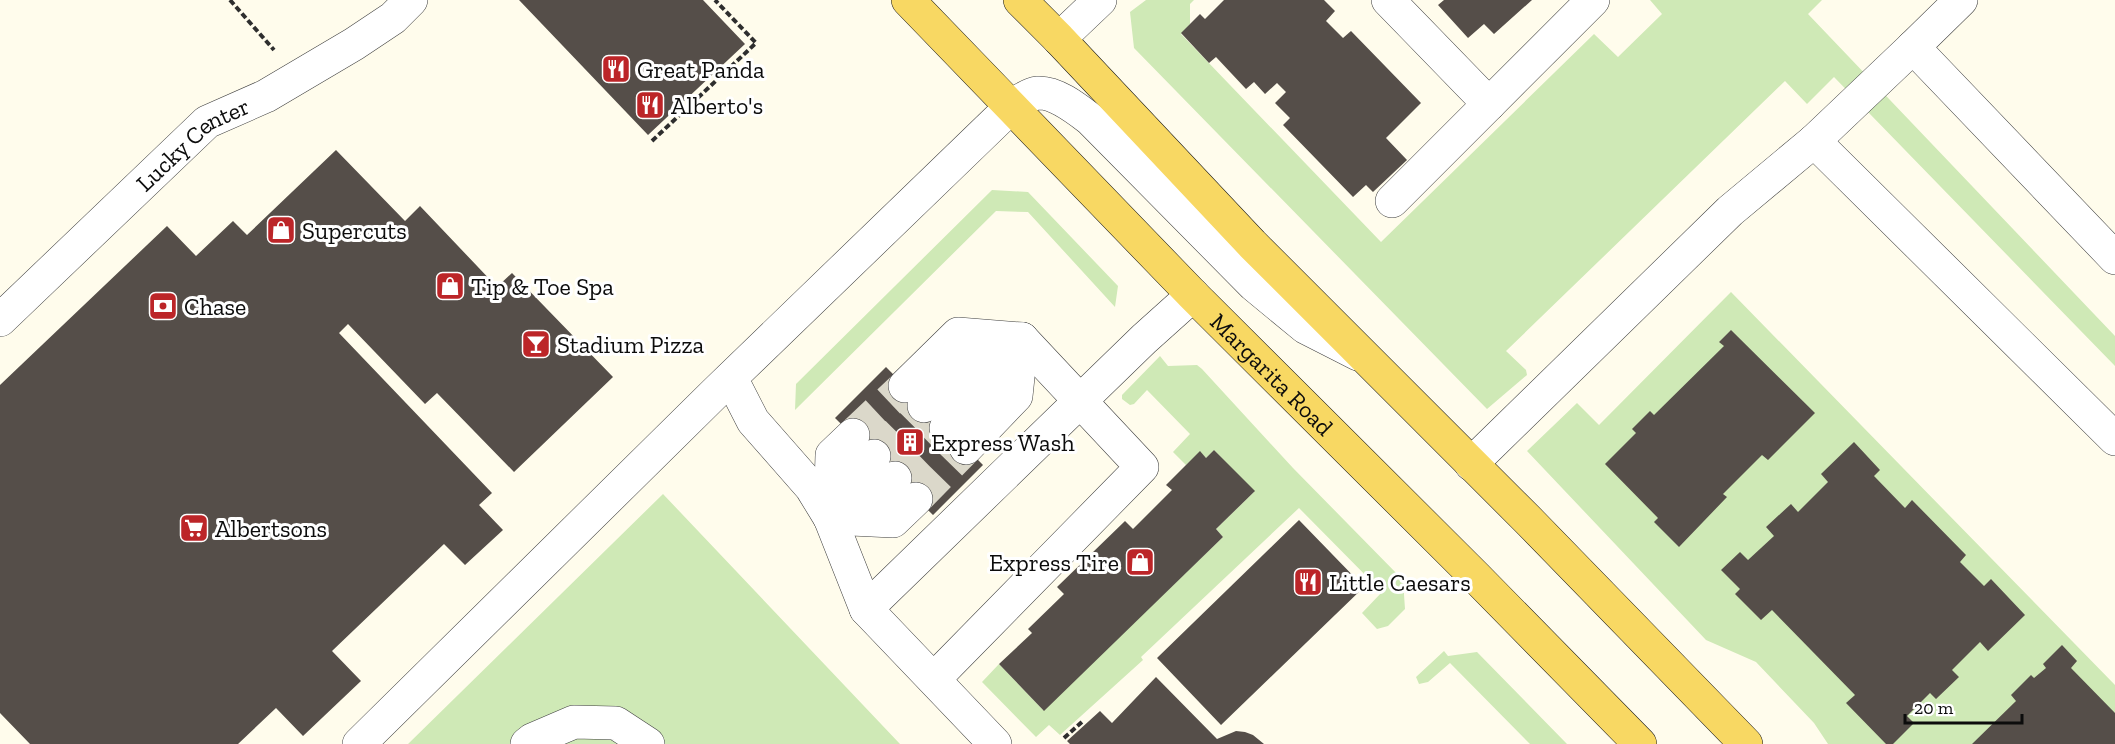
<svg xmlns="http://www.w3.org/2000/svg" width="2115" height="744" font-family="'Zilla Slab',serif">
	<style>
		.green { fill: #cfe9b6 }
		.building { fill: #554e49 }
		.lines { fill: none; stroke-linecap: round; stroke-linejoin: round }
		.minor-tunnel { stroke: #dbd8ca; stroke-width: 33; stroke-dasharray: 33 16; stroke-linecap: butt }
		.minor-casing { stroke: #3f3f3f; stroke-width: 34 }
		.major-casing { stroke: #1d1d1d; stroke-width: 34 }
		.path { stroke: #2e2e2e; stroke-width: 4; stroke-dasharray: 6 3; stroke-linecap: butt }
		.minor { stroke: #fff; stroke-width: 33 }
		.major { stroke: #f8d863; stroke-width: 33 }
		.labels { text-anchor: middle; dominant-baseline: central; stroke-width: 6; stroke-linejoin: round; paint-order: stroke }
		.poi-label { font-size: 24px; fill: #0c0c0c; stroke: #fff; text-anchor: start }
		.street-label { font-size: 24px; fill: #0c0c0c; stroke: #fff }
	</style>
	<rect width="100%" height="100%" fill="#fffcec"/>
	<path class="green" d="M1146 0H1194L1190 4V24L1181 34 1381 242 1594 34 1618 57 1662 14 1650 0H1822L1808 14 2115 336V366L1834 77 1807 104 1785 81 1506 351 1526 370 1527 375 1487 409 1134 48 1130 12Z
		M992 190 1028 192 1118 286 1115 307 1028 212 996 211 795 410 796 384Z
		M1731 292 2115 685V744H1828L1814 723 1756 662 1706 640 1527 451 1577 403 1599 425Z
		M1160 356 1168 366 1197 365 1202 369 1293 468 1403 580 1405 609 1388 626 1377 629 1362 613 1382 592 1299 508 1141 657 1143 660 1060 735 1049 725 1036 737 982 682 999 664 1043 710 1223 537 1216 529 1254 492 1214 450 1206 458 1200 452 1186 465 1173 452 1190 434 1147 390 1134 404 1130 405 1122 399V395Z
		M663 494 900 744H408Z
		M1444 651 1448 656 1477 652 1567 744H1530L1450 663 1428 682 1419 684 1416 677Z"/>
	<path class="building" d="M519 0H703L745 44 648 135Z
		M1224 0H1324L1335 11 1326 21 1343 38 1351 31 1421 103 1386 138 1407 160 1373 192 1366 185 1353 197 1283 125 1290 118 1275 103 1286 92 1277 83 1265 94 1254 82 1246 89 1216 57 1209 63 1181 33 1200 14 1205 19Z
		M1444 0H1532L1494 34 1484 24 1468 38 1438 5Z
		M336 150 405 221 420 206 497 287 512 273 613 377 514 472 437 393 425 404 348 324 339 333 492 493 479 505 503 530 465 565 444 544 332 651 361 681 303 736 276 708 238 744H30L0 713V385L167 226 196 256 233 221 247 235Z
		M1731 330 1815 413 1768 460 1762 455 1723 494 1727 497 1679 547 1654 522 1658 518 1605 464 1636 433 1632 429 1650 411 1654 415 1724 346 1719 342Z
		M886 367 983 465 933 515 835 418Z
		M1854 442 1880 470 1874 476 1905 508 1912 500 1966 555 1960 562 1984 586 1991 579 2025 615 1988 651 1980 642 1952 670 1959 677 1936 699 1930 693 1907 716 1914 723 1893 744H1886L1846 703 1855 695 1772 610 1761 620 1735 594 1740 589 1721 570 1740 552 1748 560 1774 536 1766 527 1791 504 1798 512 1828 482 1821 474Z
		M1214 450 1255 491 1216 529 1223 537 1044 711 999 664 1032 633 1028 629 1064 594 1057 587 1125 521 1133 529 1172 490 1166 485 1200 451 1206 458Z
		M1299 520 1364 587 1221 725 1157 658Z
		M2062 645 2077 661 2071 668 2115 713V744H1972L2016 701 2011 695 2031 675 2034 678 2046 668 2043 664Z
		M1156 677 1217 739 1236 731 1245 732 1253 735 1264 744H1070L1067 741 1100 711 1112 723Z"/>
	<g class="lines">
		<path class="minor-tunnel" d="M853 435 905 386
			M874 456 924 406
			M895 478 946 428
			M916 499 966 448"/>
		<g class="minor-casing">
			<g id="minor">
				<path d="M1388 0 1489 104 1593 0"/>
				<path d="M1961 0 1913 47 2115 258"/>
				<path d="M1059 39 1100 0"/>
				<path d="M1814 141 1913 47"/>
				<path d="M1392 201 1489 104"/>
				<path id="s1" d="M0 320 207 122 266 96 354 44 393 18 411 0"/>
				<path d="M731 378 753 421 811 487 830 518 866 609 995 744"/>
				<path d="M905 386 958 334 1022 339 1142 467 934 679"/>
				<path d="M924 406 978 354 1015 342"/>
				<path d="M946 428 998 376 1020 343"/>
				<path d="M966 448 1016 396 1022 339"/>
				<path d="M1471 464 1730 211 1814 141 2115 439"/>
				<path d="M833 511 850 476 874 456"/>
				<path d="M834 516 871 499 895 478"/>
				<path d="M830 518 893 521 916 499"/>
				<path d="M830 518 832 455 853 435"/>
				<path d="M866 609 1144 339 1193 295"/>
				<path d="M359 744 716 392 1012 106C1019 101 1029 94 1038 93 1056 92 1077 109 1090 119L1254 285 1305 327 1358 354"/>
				<path d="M527 744 532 740 574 722 616 723 648 744"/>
			</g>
		</g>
		<g class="major-casing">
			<g id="major">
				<path id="s2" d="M908 0 1193 295 1476 577 1640 744"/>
				<path d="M1020 0 1059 39 1252 244 1528 520 1746 744"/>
			</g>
		</g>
		<path class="path" d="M230 0 274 50
			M652 141 756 43 715 0
			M1064 738 1083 721"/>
		<use href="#minor" class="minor"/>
		<use href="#major" class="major"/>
	</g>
	<defs>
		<g id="restaurant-square" transform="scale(1.5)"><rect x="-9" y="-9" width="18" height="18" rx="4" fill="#bc2528" stroke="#fff"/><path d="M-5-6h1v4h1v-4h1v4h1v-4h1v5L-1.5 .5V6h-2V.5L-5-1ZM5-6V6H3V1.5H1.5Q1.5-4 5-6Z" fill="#fff"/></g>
		<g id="shop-square" transform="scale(1.5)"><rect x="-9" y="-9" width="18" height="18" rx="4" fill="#bc2528" stroke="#fff"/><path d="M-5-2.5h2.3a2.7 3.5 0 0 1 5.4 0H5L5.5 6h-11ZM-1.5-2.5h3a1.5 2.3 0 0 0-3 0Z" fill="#fff"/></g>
		<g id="bank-square" transform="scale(1.5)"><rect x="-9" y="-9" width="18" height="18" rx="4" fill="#bc2528" stroke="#fff"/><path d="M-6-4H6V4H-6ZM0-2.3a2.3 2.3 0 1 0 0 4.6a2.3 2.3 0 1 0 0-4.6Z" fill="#fff"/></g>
		<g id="bar-square" transform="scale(1.5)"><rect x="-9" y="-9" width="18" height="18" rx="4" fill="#bc2528" stroke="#fff"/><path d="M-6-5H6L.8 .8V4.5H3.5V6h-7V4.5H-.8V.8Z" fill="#fff"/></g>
		<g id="building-square" transform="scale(1.5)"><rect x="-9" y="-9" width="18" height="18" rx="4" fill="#bc2528" stroke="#fff"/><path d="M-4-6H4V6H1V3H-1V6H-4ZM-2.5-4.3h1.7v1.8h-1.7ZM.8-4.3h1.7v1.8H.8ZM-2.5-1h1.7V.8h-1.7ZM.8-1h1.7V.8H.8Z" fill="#fff"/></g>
		<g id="supermarket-square" transform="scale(1.5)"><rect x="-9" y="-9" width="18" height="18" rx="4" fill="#bc2528" stroke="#fff"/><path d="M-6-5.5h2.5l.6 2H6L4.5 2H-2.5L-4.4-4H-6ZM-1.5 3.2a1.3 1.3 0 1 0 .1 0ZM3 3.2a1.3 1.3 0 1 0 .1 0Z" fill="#fff"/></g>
	</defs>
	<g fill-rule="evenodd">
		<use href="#restaurant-square" x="616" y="69"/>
		<use href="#restaurant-square" x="650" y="105"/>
		<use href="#shop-square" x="281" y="230"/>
		<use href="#shop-square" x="450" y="286"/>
		<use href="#bank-square" x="163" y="306"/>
		<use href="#bar-square" x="536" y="344"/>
		<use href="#building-square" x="910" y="442"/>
		<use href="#supermarket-square" x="194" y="528"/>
		<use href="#shop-square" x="1140" y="562"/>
		<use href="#restaurant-square" x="1308" y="582"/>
	</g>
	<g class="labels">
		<g class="poi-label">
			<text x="637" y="69">Great Panda</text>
			<text x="671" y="105">Alberto's</text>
			<text x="302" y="230">Supercuts</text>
			<text x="471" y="286">Tip &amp; Toe Spa</text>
			<text x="184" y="306">Chase</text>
			<text x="557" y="344">Stadium Pizza</text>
			<text x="931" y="442">Express Wash</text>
			<text x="215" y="528">Albertsons</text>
			<text x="1119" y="562" text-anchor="end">Express Tire</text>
			<text x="1329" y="582">Little Caesars</text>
		</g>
		<g class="street-label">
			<text stroke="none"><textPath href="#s1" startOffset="262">Lucky Center</textPath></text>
			<text stroke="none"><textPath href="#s2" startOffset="522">Margarita Road</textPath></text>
		</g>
	</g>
	<path d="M1905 714v9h117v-9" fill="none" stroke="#0c0c0c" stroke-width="3"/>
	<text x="1914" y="714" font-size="18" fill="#0c0c0c" stroke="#ffffff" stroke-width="4.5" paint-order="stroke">20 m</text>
</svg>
